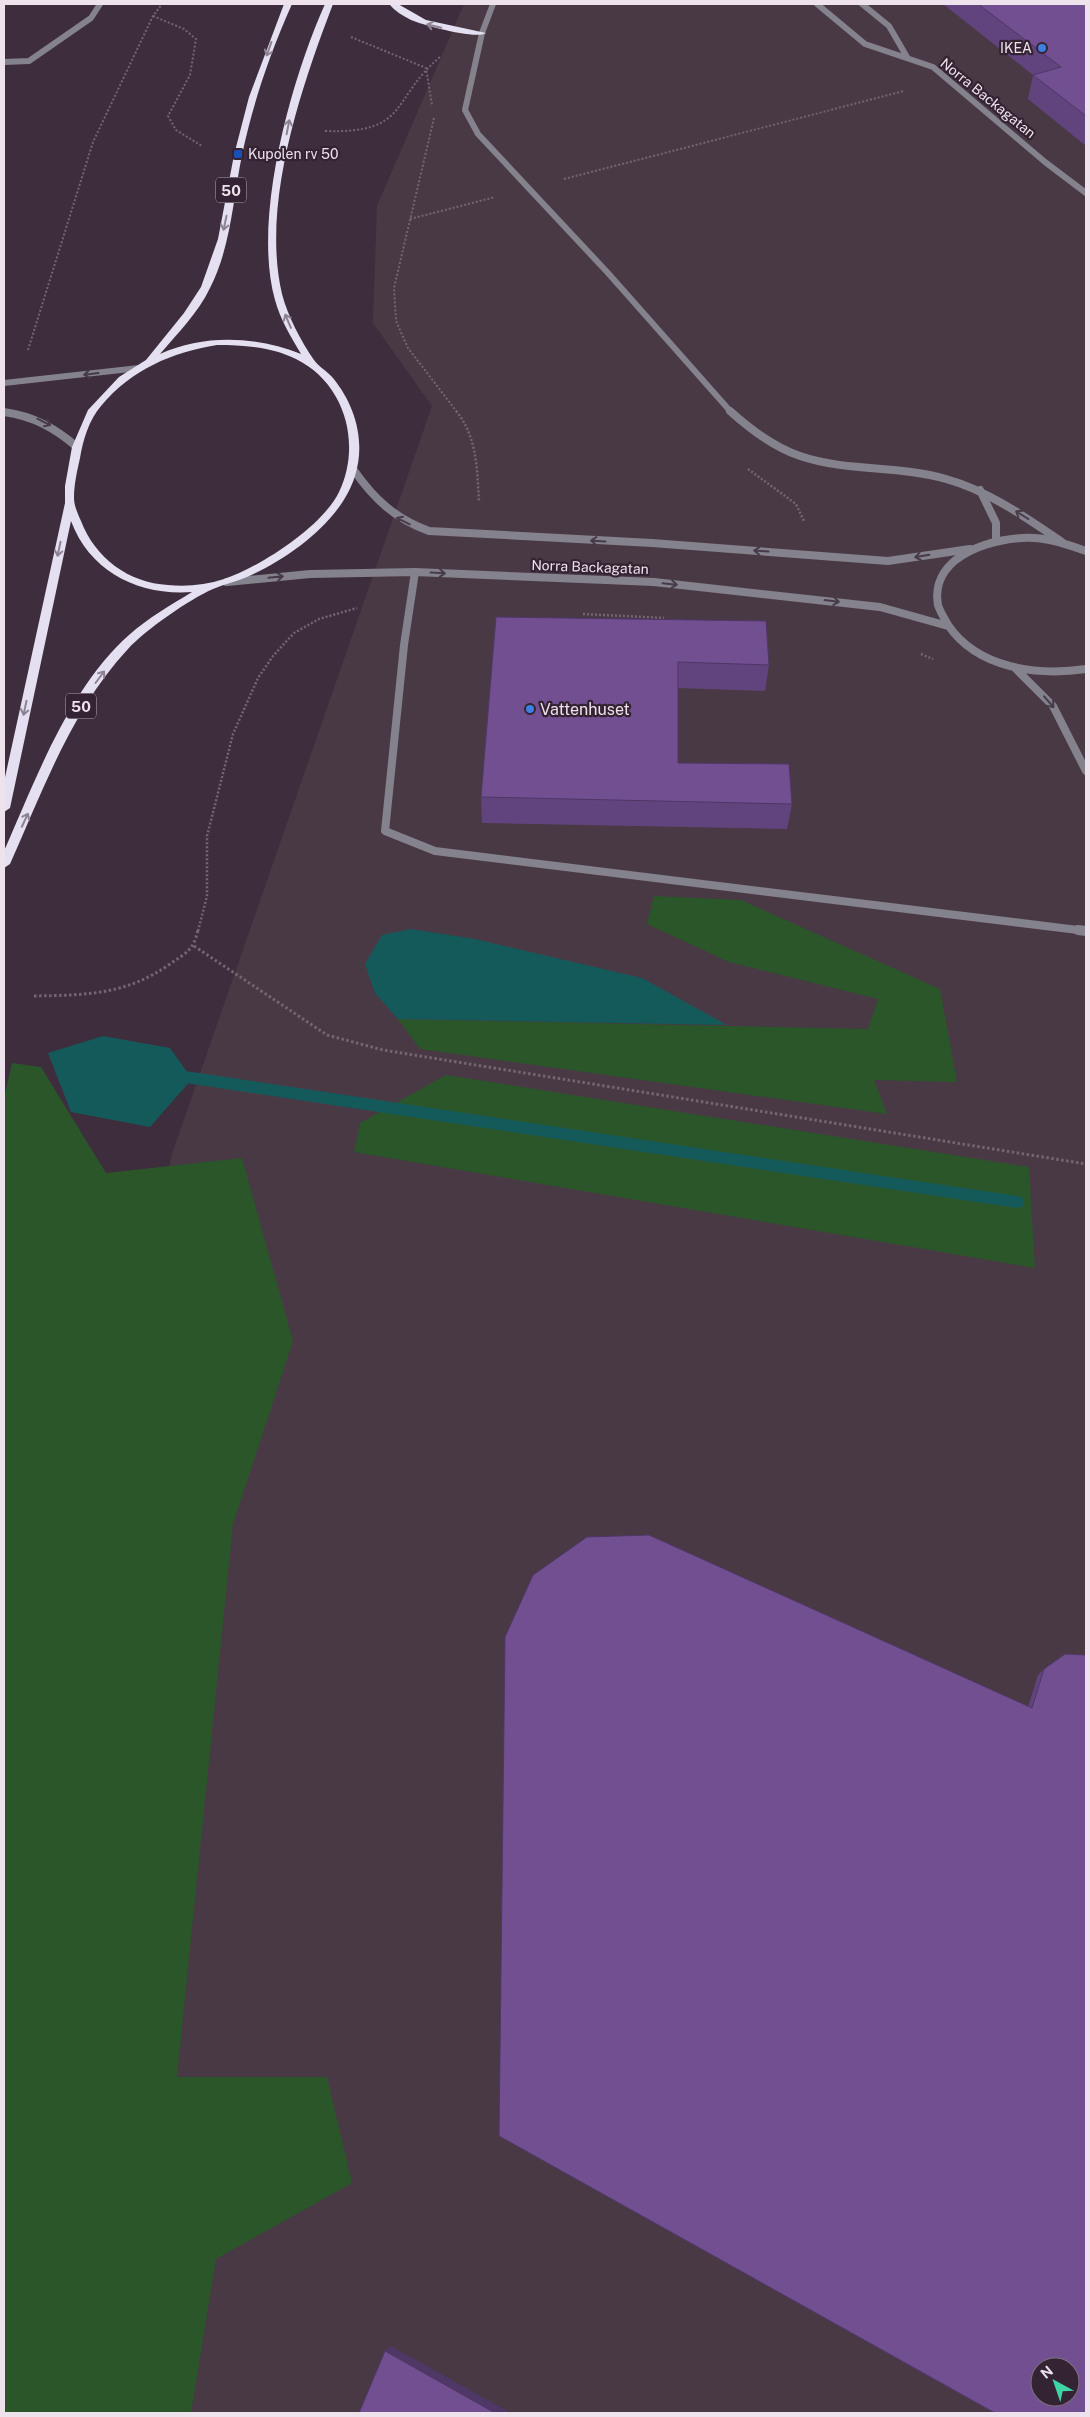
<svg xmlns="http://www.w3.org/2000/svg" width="1090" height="2417" font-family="'Public Sans',sans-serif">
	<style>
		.commercial { fill: #493945; fill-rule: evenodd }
		.green { fill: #2a562a }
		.water { fill: #155a5b }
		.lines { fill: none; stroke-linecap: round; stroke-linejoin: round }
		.stream { fill: #155a5b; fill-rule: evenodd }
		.path-far2 { stroke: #746573; stroke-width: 2; stroke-dasharray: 2 2; stroke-linecap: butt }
		.path-far1 { stroke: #746573; stroke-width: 2.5; stroke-dasharray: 2 2; stroke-linecap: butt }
		.path { stroke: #746573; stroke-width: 3; stroke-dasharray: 2.5 2.5; stroke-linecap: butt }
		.service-far2 { stroke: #84828d; stroke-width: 6 }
		.service-far1 { stroke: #84828d; stroke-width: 8 }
		.service { stroke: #84828d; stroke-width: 10 }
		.minor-far1 { stroke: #84828d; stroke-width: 6 }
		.minor { stroke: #84828d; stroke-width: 8 }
		.trunk { fill: #e4e0f1; fill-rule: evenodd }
		.wall { fill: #61447d }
		.shaded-wall { fill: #4f3766 }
		.building { fill: #714f91; stroke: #4f3766; fill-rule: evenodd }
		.oneway { stroke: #8c8292 }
		.oneway2 { stroke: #483b49 }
		.shop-dot { fill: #3f7fe0; stroke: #342332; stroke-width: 2 }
		.transit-dot { fill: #1a4fb4; stroke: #342332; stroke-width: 2 }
		.labels { text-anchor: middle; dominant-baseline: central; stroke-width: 4.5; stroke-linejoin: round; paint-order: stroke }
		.far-poi-label { font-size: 14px; fill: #eee3ed; stroke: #342332; text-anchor: end }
		.far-street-label { font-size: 14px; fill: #eee3ed; stroke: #342332 }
		.shield { fill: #342332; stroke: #b6a9b5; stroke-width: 1 }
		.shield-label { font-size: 15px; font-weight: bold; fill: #eee3ed }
		.poi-label { font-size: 16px; fill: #eee3ed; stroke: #342332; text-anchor: start }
	</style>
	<rect width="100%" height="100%" fill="#3e2d3d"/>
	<path class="commercial" d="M464 4H1086V2413H4V1905L172 1154 432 406 373 323 377 206ZM1040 2367H1070V2397H1040Z"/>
	<path class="green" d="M654 896 741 900 940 989 957 1082 874 1080 887 1114 420 1049 398 1019 868 1029 878 999 729 962 647 924Z
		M12 1063 41 1067 106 1173 242 1158 293 1341 233 1524 177 2077H327L352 2183 216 2259 191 2413H4V1098Z
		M446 1075 1029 1167 1035 1268 354 1152 360 1123Z"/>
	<path class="water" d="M411 929 475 939 642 978 727 1025 398 1019 375 993 365 964 382 935Z
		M103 1036 170 1048 192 1079 150 1127 71 1112 48 1053Z"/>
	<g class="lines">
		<path class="stream" d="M172 1069 1017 1196 1022 1197 1024 1202 1022 1207 1017 1208 172 1081 167 1079 165 1075 167 1071Z"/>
		<path class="path-far2" d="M153 16 184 29 196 39 190 75 168 116 176 130 202 146
			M351 37 426 68 432 105
			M434 118 394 288 396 321 408 348 457 412
			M325 131C410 134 390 99 440 57
			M564 179 904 91
			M410 219 495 197
			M28 350 93 142 153 16 162 4"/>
		<path class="path-far1" d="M456 411C477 436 477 469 479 501
			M748 469 796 504 804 521
			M583 614 664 618
			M921 654 933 659
			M198 931 207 896V836L233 734 258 678 273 656 294 633 319 619 357 608"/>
		<path class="path" d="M194 946 327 1035 383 1050 1086 1164
			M34 996C86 995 126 995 170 964 187 952 193 951 198 930"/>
		<path class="service-far2" d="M493 4 482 33 465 110 478 134 608 273 731 412
			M817 4 865 44 933 67 1045 162 1086 193
			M862 4 889 26 907 57
			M4 62 29 61 91 18 100 4"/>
		<path class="service-far1" d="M730 411C750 429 773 447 800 456 847 472 898 465 946 479 989 491 1025 517 1062 542
			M980 490 996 523V540
			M415 572 404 645 385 831 435 851 1086 931"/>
		<path class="service" d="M1078 930 1086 931"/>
		<path class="minor-far1" d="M4 383 139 368"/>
		<path class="minor" d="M4 412C33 416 55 428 77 447
			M353 469C374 499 394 518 429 531L652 543 888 561 970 549
			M1086 551C1069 545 1052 539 1034 538 997 536 929 554 938 605 940 612 945 619 948 625 978 669 1038 676 1086 669
			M227 582 310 574 415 572 654 582 880 607 948 626
			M1015 668 1053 706 1086 771"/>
		<path class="trunk" d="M284 4H292C270 53 253 103 242 155 233 199 231 247 210 288 198 313 178 333 160 354 204 334 256 336 301 354 291 337 280 319 275 300 252 219 291 80 325 4H333C301 88 261 204 282 294 288 317 301 341 314 360 319 367 327 371 333 378 355 405 366 441 355 476 341 521 290 558 247 577 236 582 224 584 213 589 190 599 145 630 128 649 72 709 43 790 10 864L4 868V851C36 779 69 688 129 635 148 618 171 605 192 592 139 596 90 572 71 521L10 808 4 812V782L65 503V486L72 447 88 410 119 377 146 360 184 313 201 287 218 239 234 155 249 97ZM217 345C244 345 272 347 296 359 345 383 362 444 339 492 322 527 260 567 224 579 206 585 186 587 168 585 129 583 95 558 81 521 78 514 74 506 74 498 74 485 77 471 80 458 83 440 89 420 101 406 131 370 172 352 217 345Z
			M389 4H398L426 20 486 33C476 40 423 25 411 20 403 16 395 11 389 4Z"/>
	</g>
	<path class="wall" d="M943 4H1086V146L1028 99 1033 75Z
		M496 617 769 665 765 691 678 688V763L792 804 787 829 482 823 481 797Z
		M1044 1669 1086 2413H994L499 2136 1028 1707 1038 1675Z"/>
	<path class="shaded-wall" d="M391 2346 511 2413H495L385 2351Z"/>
	<path class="building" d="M978 4H1086V116L1033 75 1061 67Z
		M496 617 766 621 769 665 678 662V763L789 764 792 804 481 797Z
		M649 1535 1032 1708 1044 1669 1065 1654 1086 1655V2413H995L499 2136 505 1637 533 1575 587 1537ZM1040 2367H1070V2397H1040Z
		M385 2351 495 2413H359Z"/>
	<defs><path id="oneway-shaft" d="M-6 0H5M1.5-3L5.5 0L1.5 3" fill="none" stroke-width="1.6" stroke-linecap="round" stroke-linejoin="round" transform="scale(1.25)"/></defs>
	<g class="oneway">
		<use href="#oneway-shaft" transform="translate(434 26) rotate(-167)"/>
		<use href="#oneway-shaft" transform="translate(269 49) rotate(109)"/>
		<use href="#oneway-shaft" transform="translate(288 127) rotate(-79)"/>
		<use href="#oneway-shaft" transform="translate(225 223) rotate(102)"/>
		<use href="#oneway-shaft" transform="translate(288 321) rotate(-113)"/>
		<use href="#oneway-shaft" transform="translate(59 549) rotate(102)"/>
		<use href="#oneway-shaft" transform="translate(100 677) rotate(-53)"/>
		<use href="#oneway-shaft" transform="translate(25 708) rotate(102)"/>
		<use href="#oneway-shaft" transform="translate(25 820) rotate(-65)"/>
	</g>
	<g class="oneway2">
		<use href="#oneway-shaft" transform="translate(91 374) rotate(173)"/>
		<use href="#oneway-shaft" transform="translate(44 422) rotate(27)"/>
		<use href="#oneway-shaft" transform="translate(1022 515) rotate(-148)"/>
		<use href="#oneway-shaft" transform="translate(403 521) rotate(-153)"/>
		<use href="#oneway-shaft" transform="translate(598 541) rotate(-177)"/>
		<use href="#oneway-shaft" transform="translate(761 551) rotate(-176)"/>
		<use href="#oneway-shaft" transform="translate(922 556) rotate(171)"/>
		<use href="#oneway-shaft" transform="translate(438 573) rotate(3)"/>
		<use href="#oneway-shaft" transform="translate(276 577) rotate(-6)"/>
		<use href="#oneway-shaft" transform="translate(670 584) rotate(6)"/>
		<use href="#oneway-shaft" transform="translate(832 601) rotate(7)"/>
		<use href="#oneway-shaft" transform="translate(1049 702) rotate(49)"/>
	</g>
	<g class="shop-dot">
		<circle cx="1042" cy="48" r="5"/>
		<circle cx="530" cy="709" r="5"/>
	</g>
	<rect class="transit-dot" x="233" y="149" width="10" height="10" rx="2.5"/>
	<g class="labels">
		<g class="far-poi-label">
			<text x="1032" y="48">IKEA</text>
			<text x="248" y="154" text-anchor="start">Kupolen rv 50</text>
		</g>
		<g class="far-street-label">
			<text transform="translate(988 98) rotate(39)">Norra Backagatan</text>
			<text transform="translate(590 567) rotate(2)">Norra Backagatan</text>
		</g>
		<g class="shield">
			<rect x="216" y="177.5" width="30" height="25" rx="4"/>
			<rect x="66" y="693.5" width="30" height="25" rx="4"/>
		</g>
		<g class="shield-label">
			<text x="231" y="190">50</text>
			<text x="81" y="706">50</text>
		</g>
		<g class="poi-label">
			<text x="540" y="709">Vattenhuset</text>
		</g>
	</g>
	<rect width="1090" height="2417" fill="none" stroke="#eee3ed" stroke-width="10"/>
	<g transform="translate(1055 2382) rotate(320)"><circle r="24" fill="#342332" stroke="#7e707d"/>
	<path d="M0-4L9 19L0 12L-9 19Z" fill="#3ed4a3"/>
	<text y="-8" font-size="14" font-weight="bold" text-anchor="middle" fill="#eee3ed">N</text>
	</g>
</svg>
